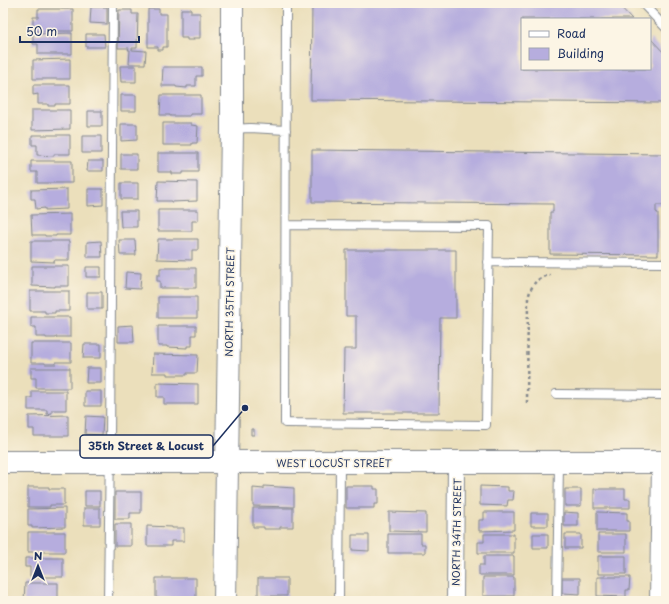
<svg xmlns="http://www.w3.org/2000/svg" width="669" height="604" font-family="'Playpen Sans',sans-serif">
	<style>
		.building { fill: #b6adde }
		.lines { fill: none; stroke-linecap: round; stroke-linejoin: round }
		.lane-casing { stroke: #83878c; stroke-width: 10 }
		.street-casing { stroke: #83878c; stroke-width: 18 }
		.secondary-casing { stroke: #83878c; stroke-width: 24 }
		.path { stroke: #83878c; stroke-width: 2.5; stroke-dasharray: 3 3; stroke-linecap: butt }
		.lane { stroke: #fff; stroke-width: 8 }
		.street { stroke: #fff; stroke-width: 16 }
		.secondary { stroke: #fff; stroke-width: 22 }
		.labels { text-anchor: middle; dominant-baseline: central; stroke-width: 3.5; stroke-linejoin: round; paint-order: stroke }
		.street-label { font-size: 10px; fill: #1b2f5e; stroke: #fcf5e5 }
		.leader { fill: none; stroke: #1b2f5e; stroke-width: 1.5 }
		.callout-dot { fill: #1b2f5e; stroke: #fcf5e5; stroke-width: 1.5 }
		.callout { fill: #fcf5e5; stroke: #1b2f5e; stroke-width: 1.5 }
		.callout-label { font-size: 11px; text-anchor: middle; font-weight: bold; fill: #1b2f5e }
	</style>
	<rect width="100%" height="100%" fill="#fcf5e5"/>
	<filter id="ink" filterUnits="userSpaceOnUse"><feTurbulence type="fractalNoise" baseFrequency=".025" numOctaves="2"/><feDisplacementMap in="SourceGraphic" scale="8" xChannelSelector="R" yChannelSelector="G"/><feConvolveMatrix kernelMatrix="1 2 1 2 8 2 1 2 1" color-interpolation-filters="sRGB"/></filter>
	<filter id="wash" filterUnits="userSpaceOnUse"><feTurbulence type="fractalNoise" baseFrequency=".012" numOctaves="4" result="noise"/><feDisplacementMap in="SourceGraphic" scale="16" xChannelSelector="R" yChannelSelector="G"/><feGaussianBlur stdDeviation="0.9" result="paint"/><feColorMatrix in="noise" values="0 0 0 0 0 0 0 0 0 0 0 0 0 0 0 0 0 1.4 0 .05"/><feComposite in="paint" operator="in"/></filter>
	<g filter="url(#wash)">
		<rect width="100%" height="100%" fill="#ebdfbb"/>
		<g id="blocks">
			<path class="building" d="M312 3H617L632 19H522V69H650V38L666 55V103L311 100Z
				M91 7H107V24L90 23Z
				M38 9H73V31H33V17H38Z
				M148 9H159V14H167V47H163V50H158V47H148Z
				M181 9H191V13H200V38H193L194 40H187V38H181Z
				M119 10H132V14H138L137 48H132V50L146 51 145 64H129L130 50H128L129 48H118Z
				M72 33V54H38V44H33V34Z
				M86 34H104L105 47H86Z
				M70 59V79H33V60Z
				M120 66H136V82H121Z
				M163 67H202V76H196V86H187V88L176 87V86H162Z
				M33 85H70V104H55V106H48V104H38V94L33 95Z
				M121 95H136V111H121Z
				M161 95H201V114H190V116H170V115H160Z
				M32 110H70V129L32 130Z
				M88 111H102V126H88Z
				M163 123H191V125L198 126 197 143H192V145H163Z
				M121 124H137V140L121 141Z
				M32 135H70V154H54V156L37 155V145H32Z
				M82 136H101V153H82Z
				M312 150 666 154V205H656V212L658 213V255L550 254V212H553V204L312 202Z
				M158 153H198V172H183V174H172V172H158Z
				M121 154H137V169H121Z
				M31 161H72V183H37V172H31Z
				M88 161H103V171H87Z
				M158 181 197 182V201L171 202V201H157Z
				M121 183H138V199H121Z
				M67 189V209L45 210V208L36 209 35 199H31V190Z
				M88 189H103V205L88 206Z
				M158 210H198V221H192V231H158Z
				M120 211H137V227H121Z
				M70 214V235H56V236H45V235H32L31 215Z
				M158 239H198V250H192V260L157 259Z
				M119 240H135L136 255H120Z
				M31 241H69V260H54V262L31 261Z
				M101 241 102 257H87V242Z
				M346 250H456V318H440L439 413H343L344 349H356V316H346Z
				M32 266H69V286H55V287L32 286Z
				M86 267H101V277H86Z
				M160 268H196V288H160V281H157V275H160Z
				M126 272 141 273 140 289 125 288Z
				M30 291H69V311H55V313H45V311H30Z
				M87 292H102V309H87Z
				M158 297H197V318H158Z
				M31 317H70V337H56V338H46V337H36V327H31Z
				M133 325 134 342H118V326Z
				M158 326H196V335H192V346H187V348L167 347V346H158Z
				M31 343H71V362H56V364H45V363H31Z
				M84 344H101V358H83Z
				M153 354 198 355 197 373H187V375H167V373H152Z
				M31 368H70V388H36V378H31Z
				M87 368H101V383H86Z
				M157 383 198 384V404H164V397H157Z
				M32 391H66V410H52V413L47 414V410H28V398H32Z
				M85 391H101V406H85Z
				M68 415V436H34V429H29V416Z
				M86 416 103 417 102 435 85 434Z
				M251 429H254V435H251Z
				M264 486 294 488V507L253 506V488L264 489Z
				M346 486H374V489H378V504H374V508H346Z
				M480 486 508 487V491H514L513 500H508L507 506 480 505Z
				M28 487H49V489H64V505H50V507H28Z
				M565 489H581V506H565Z
				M594 489H625V499H630V508H594Z
				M85 491H100V506H85Z
				M115 492H141V513H130V519H115Z
				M65 508V527L32 528V526H28V509Z
				M84 508H100V525H84Z
				M253 508H293V527H280V529H264V527H253Z
				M389 512 426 513V532L389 531Z
				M484 512H514V530L479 531V520H484Z
				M564 512 578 513V526H564Z
				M597 512 627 513V521H629V531H597Z
				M531 513H548V526H531Z
				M115 524H131V546H115Z
				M147 526 172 527V528H184V541H171V546H147Z
				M28 532H65V552H28Z
				M388 534H421V544H425V553H388Z
				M484 534H514V553H478V542H484Z
				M533 534H548V548H533Z
				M565 534H581V548H565Z
				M598 534H626V552H598Z
				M352 535H369V551L352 550Z
				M484 556H514V575H479V565H484Z
				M598 556H626V574H598Z
				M25 558H63V577H30V567H25Z
				M483 577H514V596H483Z
				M597 577H630L629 590H626V597L597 596Z
				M156 578H196V598H156Z
				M258 578H287V596H258Z
				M562 578H580V594L562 593Z
				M25 583H58V601H24Z
				M592 598H630V601H592Z
				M254 599H290V601H254Z
				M346 599H362V601H346Z
				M562 599H577V601H562Z"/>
		</g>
	</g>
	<g filter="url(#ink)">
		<use href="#blocks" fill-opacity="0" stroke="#83878c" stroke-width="1"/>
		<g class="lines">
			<g class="lane-casing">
				<path id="lane" d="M642 3 666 28
					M232 129 250 128 286 130
					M286 225 489 226 486 425 285 423 286 3
					M488 262 666 263
					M556 394 666 395
					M108 601 110 445 113 3
					M339 601 340 462
					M557 601 559 463"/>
			</g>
			<g class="street-casing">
				<path id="street" d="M455 601 456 462
					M658 601 660 462"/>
			</g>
			<g class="secondary-casing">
				<path id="secondary" d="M3 462H666
					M225 601 232 129V3"/>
			</g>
			<path class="path" d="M527 403 528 298C532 284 536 278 550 275"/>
			<use href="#lane" class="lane"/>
			<use href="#street" class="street"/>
			<use href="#secondary" class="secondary"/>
		</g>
	</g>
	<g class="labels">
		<g class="street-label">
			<text transform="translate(229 302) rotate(-89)">NORTH 35TH STREET</text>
			<text x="334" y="462">WEST LOCUST STREET</text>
			<text transform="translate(456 532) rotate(-89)">NORTH 34TH STREET</text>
		</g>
	</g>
	<path class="leader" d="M245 408L213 446"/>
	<circle class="callout-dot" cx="245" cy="408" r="4"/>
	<rect class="callout" x="80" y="435" width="133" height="23" rx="4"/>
	<g class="callout-label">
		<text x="146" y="450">35th Street &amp; Locust</text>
	</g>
	<rect width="669" height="604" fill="none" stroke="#fcf5e5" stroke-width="16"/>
	<rect x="521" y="18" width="130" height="52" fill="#fcf5e5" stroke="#a2a6af"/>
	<rect x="529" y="31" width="20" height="6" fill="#ffffff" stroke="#a2a6af"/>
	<text x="557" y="38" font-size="12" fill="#1b2f5e">Road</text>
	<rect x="529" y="48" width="20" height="12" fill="#b6adde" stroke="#a2a6af"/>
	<text x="557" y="58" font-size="12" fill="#1b2f5e">Building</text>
	<g transform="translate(38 566)" stroke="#fcf5e5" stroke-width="3" paint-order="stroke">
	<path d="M0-3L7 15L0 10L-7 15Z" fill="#1b2f5e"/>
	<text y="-6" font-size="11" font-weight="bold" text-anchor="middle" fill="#1b2f5e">N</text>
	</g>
	<path d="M20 36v6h119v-6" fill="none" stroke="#1b2f5e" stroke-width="2"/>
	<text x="26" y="36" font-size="12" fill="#1b2f5e" stroke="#fcf5e5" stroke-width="3" paint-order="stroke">50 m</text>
</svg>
